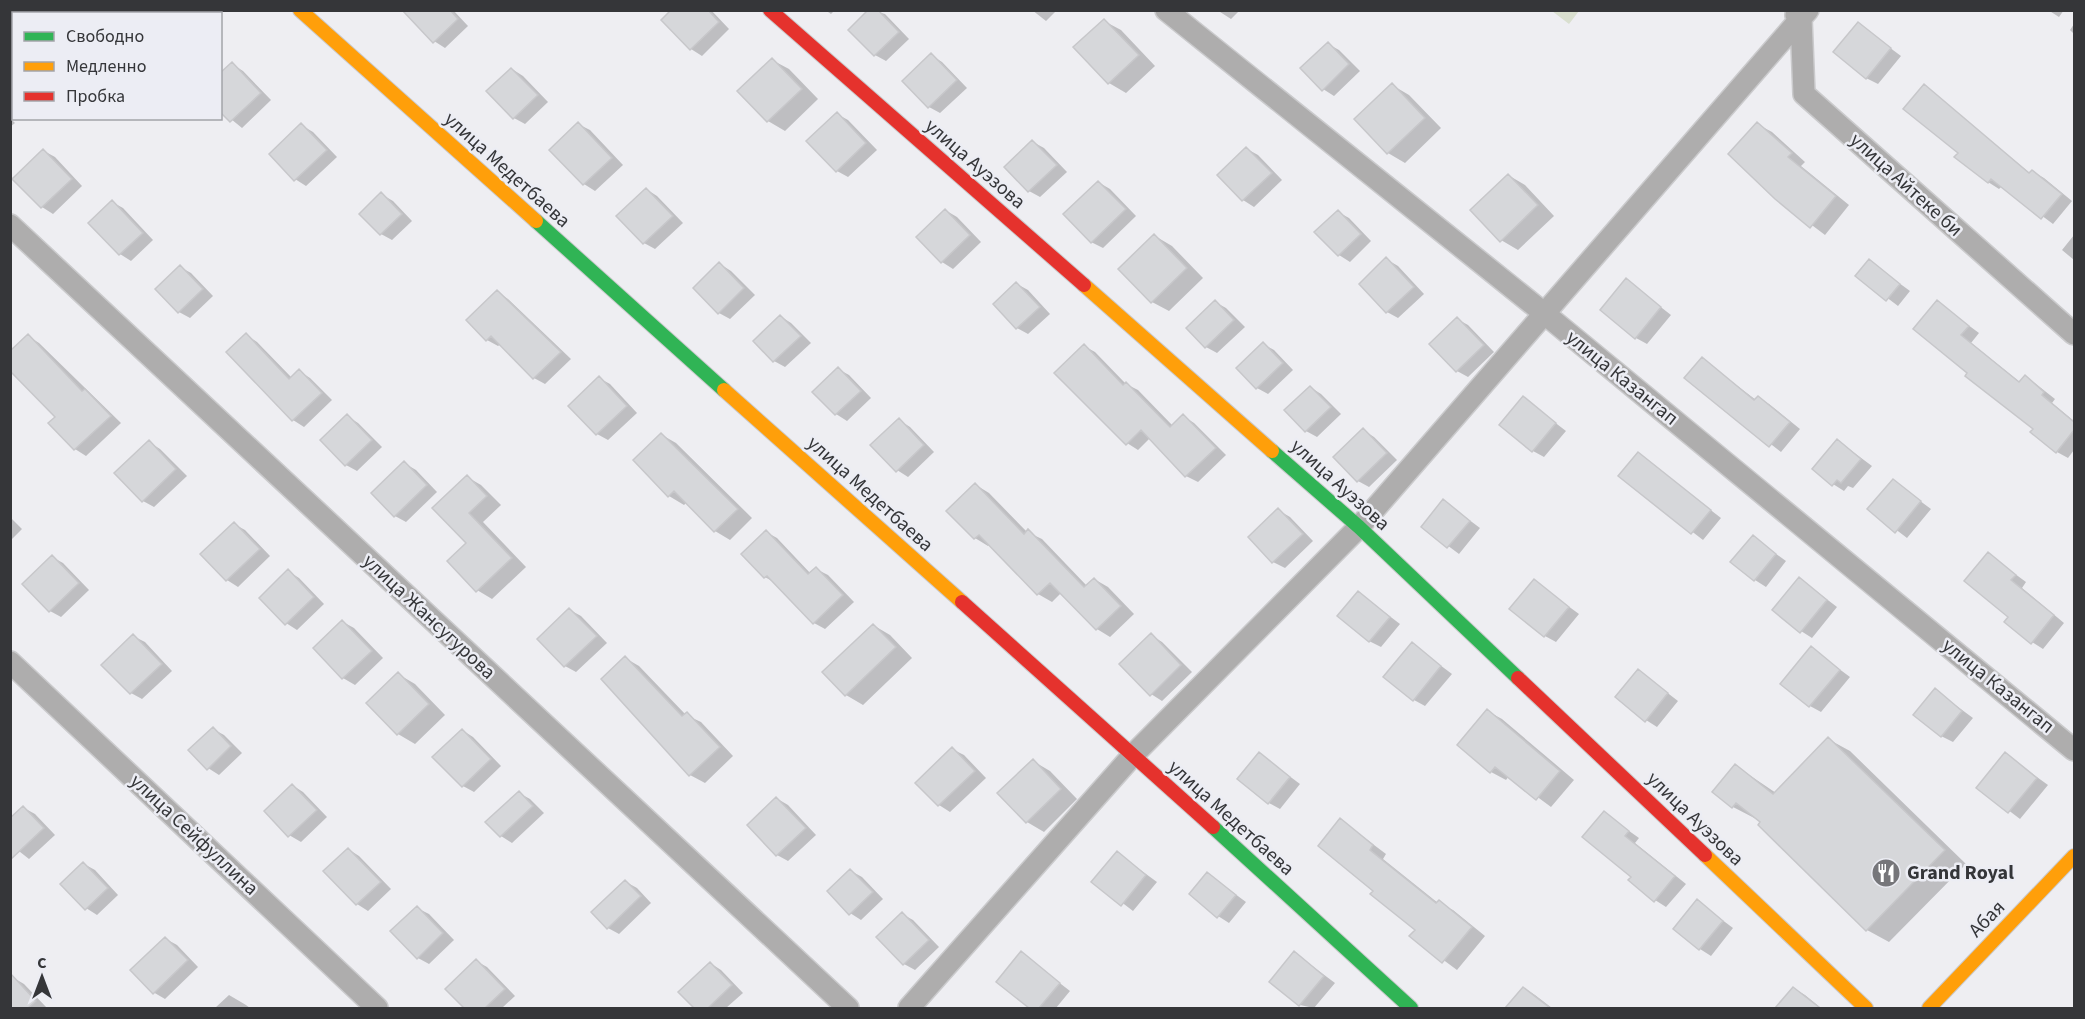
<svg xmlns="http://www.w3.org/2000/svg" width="2085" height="1019" font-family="'Source Sans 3',sans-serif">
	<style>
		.green { fill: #d9dfcf }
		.shadow { fill: #0003 }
		.building { fill: #d6d7da; stroke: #c7c7ca; stroke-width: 1.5 }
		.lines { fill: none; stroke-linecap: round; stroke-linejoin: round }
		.street-casing { stroke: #cacacc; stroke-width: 24 }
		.fast-casing { stroke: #cacacc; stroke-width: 16 }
		.slow-casing { stroke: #cacacc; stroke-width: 16 }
		.jam-casing { stroke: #cacacc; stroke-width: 16 }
		.street { stroke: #aeadad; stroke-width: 21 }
		.fast { stroke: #30b455; stroke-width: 14 }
		.slow { stroke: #ff9f0a; stroke-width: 14 }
		.jam { stroke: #e5322d; stroke-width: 14 }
		.labels { text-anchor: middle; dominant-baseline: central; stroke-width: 5; stroke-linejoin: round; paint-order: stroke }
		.street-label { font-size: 20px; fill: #353639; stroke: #ecedf4 }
		.poi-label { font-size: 20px; font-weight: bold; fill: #353639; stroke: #ecedf4; text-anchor: start }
	</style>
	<rect width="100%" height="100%" fill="#eeeef2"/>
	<path class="green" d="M1552 11H1579L1569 24Z"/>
	<path class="shadow" d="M167 10H178L183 14H164Z
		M414 10H453L468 26 445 48 434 41Z
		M674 10H711L729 29 702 56 691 49Z
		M825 10H835L831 14Z
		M871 10 885 14 909 39 886 61 875 55Z
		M1032 10H1057L1046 21Z
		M1217 10H1240L1231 19Z
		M2048 10H2064L2059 17Z
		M1104 21 1121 30 1155 66 1126 93 1109 83 1076 48Z
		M1858 24 1901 56 1878 84 1866 78Z
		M2074 24V34L2070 30Z
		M1328 44 1339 50 1360 71 1334 96 1323 89Z
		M931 55 942 62 967 88 940 113 929 107Z
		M772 60 789 69 818 99 785 131 768 121Z
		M232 64 243 71 271 100 242 128 220 110Z
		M512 69 523 76 548 102 525 124 514 118Z
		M1392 85 1409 95 1441 128 1405 163 1388 153Z
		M1924 86 2031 174 2033 172 2044 178 2072 201 2053 224 2002 186 1999 189 1988 182Z
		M837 114 848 120 877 150 848 177 837 171Z
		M10 118 15 123 10 127Z
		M578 124 590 130 623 165 595 191 584 184 551 150Z
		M1757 124 1772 132 1805 162 1801 166 1849 205 1825 235 1776 198Z
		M301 125 313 132 337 157 306 186 295 179Z
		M1033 142 1044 148 1067 172 1040 197 1029 191Z
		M1247 149 1258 155 1282 180 1254 207 1243 200 1219 175Z
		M44 151 55 157 82 186 53 214 42 207Z
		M1508 175 1525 185 1554 216 1518 250 1501 240Z
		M1098 182 1110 189 1136 216 1103 248 1091 242Z
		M646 189 657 196 683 223 655 249 644 243Z
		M381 194 393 201 412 221 392 240 381 234Z
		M112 202 123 208 153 240 131 261 120 254 90 223Z
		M945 210 957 217 981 242 953 269 942 262Z
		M1338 212 1349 218 1371 241 1350 262 1339 255 1317 232Z
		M2074 235V260L2062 250Z
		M1155 236 1172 246 1203 278 1169 311 1152 302Z
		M1386 259 1398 266 1424 294 1398 318 1387 312Z
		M1869 261 1910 291 1898 306 1857 275Z
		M720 264 731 271 755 295 730 319 719 313Z
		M180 267 191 273 213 296 190 318 179 312Z
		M1626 280 1671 315 1647 344 1636 338Z
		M1017 284 1028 290 1050 314 1028 334 1017 328Z
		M497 292 508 299 571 359 545 384 534 378 501 344 498 346 487 340 468 320Z
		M1215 302 1226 308 1245 327 1217 353 1206 347Z
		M1937 302 1979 333 1971 343 2021 383 2025 377 2036 384 2055 399 2052 403 2074 421V450L2068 458 2057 452 2035 429 1969 373Z
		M780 316 791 323 811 343 785 367 774 361 755 341Z
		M1457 319 1468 325 1494 352 1468 377 1457 371Z
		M246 335 257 342 292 378 299 371 310 378 332 400 304 427 293 420 228 352Z
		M28 336 39 343 121 423 86 456 75 449 51 424 57 417Z
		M1263 344 1274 350 1293 370 1268 394 1257 388Z
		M1084 346 1095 352 1126 384 1138 390 1173 426 1183 416 1194 423 1226 455 1198 482 1186 476 1150 438 1138 450 1127 443Z
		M1702 359 1756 400 1758 398 1769 404 1800 429 1781 452 1686 378Z
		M838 369 849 375 871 398 847 421 836 414 814 392Z
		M599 378 610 384 637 413 608 440 597 434Z
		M1310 387 1321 394 1341 414 1317 437 1306 431Z
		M1523 398 1566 431 1544 457 1533 451Z
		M347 416 358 423 382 447 357 471 346 465Z
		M899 420 910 427 934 452 908 477 897 470Z
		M1363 430 1374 437 1397 460 1369 487 1358 481Z
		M662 435 676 443 752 518 730 540 715 531 687 502 684 505 669 496 635 460Z
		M1837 440 1872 466 1853 488 1848 486 1844 491 1833 484Z
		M149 442 160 449 187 476 154 507 143 501Z
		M1638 454 1721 518 1703 540 1620 476Z
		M404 463 416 470 437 492 406 522 395 516Z
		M467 477 481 485 501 505 483 522 526 567 492 599 477 590 468 543Z
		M1893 481 1931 509 1907 538 1869 509Z
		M976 485 989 493 1027 532 1042 539 1087 586 1094 579 1108 587 1134 614 1110 637 1097 629 1061 593 1052 602 1038 594 990 544 988 546 975 538Z
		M1444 501 1480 528 1459 554 1423 527Z
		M1278 510 1290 517 1313 541 1285 568 1273 562Z
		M10 517 22 529 10 541Z
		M234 524 245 530 270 556 238 587 227 580Z
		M766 532 777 538 811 574 816 569 828 575 854 602 825 629 814 623 777 584 765 577Z
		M1753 537 1786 561 1766 587 1755 580Z
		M1988 554 2026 582 2022 588 2064 623 2043 649 2032 642 2010 617Z
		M52 557 63 563 89 590 61 617 50 611Z
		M288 571 299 578 324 604 297 630 286 623Z
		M1799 578 1837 607 1812 638 1801 631Z
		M1534 581 1579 614 1556 642 1545 636Z
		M1358 592 1400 624 1381 647 1369 641Z
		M570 610 581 616 607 643 576 672 565 666Z
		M343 622 354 628 383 658 355 685 343 678 315 649Z
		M873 625 890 635 912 658 863 705 846 695Z
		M1151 635 1162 642 1192 672 1162 701 1151 694Z
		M133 636 145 642 172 671 142 699 131 693Z
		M1412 644 1452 674 1425 706 1414 700Z
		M1811 648 1850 677 1821 712 1810 706Z
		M625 658 639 666 686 715 701 722 733 756 705 783 690 775 603 679Z
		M1639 671 1678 701 1657 727 1646 720Z
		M398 674 415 684 445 715 415 744 398 734 368 703Z
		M1935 690 1973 718 1953 742 1941 736Z
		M1487 711 1502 719 1574 780 1551 807 1509 776 1506 780 1491 772Z
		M213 729 224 735 242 753 219 775 208 768Z
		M462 730 473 737 501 766 474 792 463 786Z
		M1828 739 1850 751 1966 864 1889 942 1867 930 1762 822 1733 807 1736 766 1776 793Z
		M952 749 964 755 986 778 950 812 939 805 917 783Z
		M1260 754 1300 784 1280 809 1269 803Z
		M2005 754 2048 785 2020 819 1978 787Z
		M1033 761 1050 771 1077 799 1044 832 1027 822Z
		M292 785 303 792 327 817 301 842 289 835Z
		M519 793 530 799 544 813 512 843 501 836Z
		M776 798 788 805 816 835 788 861 777 855Z
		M24 808 35 814 55 835 29 859 10 844Z
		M1604 813 1639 838 1635 843 1686 884 1666 907 1655 900 1633 876Z
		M1341 820 1386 854 1383 859 1438 903 1453 910 1485 936 1457 970 1411 936 1417 929 1375 890Z
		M348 849 359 856 391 889 368 911 357 904 325 871Z
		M1117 853 1157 882 1133 911 1094 881Z
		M84 864 95 870 118 895 97 915 86 908Z
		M851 871 862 877 883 899 861 920 850 913Z
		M1208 874 1246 902 1229 923 1218 916Z
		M626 882 637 888 651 903 619 934 608 928Z
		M1697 901 1733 928 1711 956 1700 949Z
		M417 908 429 914 454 940 429 964 418 958Z
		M902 914 913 920 939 947 915 970 904 964Z
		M166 939 177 945 198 967 165 999 153 992Z
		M1021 953 1070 991 1056 1008H1031L998 982Z
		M1295 953 1335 983 1314 1008 1300 1005 1271 982Z
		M476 961 487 967 515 996 502 1008H467L447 989Z
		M710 963 721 970 743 993 726 1008H696L680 992Z
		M12 977 24 984 47 1008H10Z
		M1524 988 1535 995 1552 1008H1507Z
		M1793 988 1805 995 1821 1008H1777Z
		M229 995 246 1005 250 1008H215Z"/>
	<path class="building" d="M402 10H450L458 19 433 43Z
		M671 10H708L719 22 690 50 661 20Z
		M868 10H878L899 32 874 56 848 30Z
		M1104 19 1139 55 1108 84 1073 47Z
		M1858 22 1891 48 1866 79 1833 52Z
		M1328 42 1349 64 1322 91 1300 68Z
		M931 53 957 80 928 108 902 81Z
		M772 58 802 89 767 122 737 91Z
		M232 62 261 93 230 122 220 112V73Z
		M511 68 538 95 513 119 486 91Z
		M1392 83 1425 118 1387 154 1354 119Z
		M1924 84 2029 173 2032 170 2062 194 2041 219 1991 179 1988 183 1954 157 1958 153 1903 109Z
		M837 112 866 143 836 172 806 141Z
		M578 122 612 158 583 185 549 150Z
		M1757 122 1792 153 1788 157 1836 196 1810 228 1775 199 1728 154Z
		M301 123 327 150 294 181 269 154Z
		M1032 140 1057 165 1028 192 1004 167Z
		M1246 147 1272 173 1242 201 1217 175Z
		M43 149 72 179 41 208 12 179Z
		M1508 174 1538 205 1500 242 1470 210Z
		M1098 181 1126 209 1091 243 1063 214Z
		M646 188 673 216 643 244 616 216Z
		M381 192 402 214 380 235 359 214Z
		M112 200 143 233 119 255 88 223Z
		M945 209 970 235 941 263 916 237Z
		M1338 210 1361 234 1338 256 1314 232Z
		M1154 234 1187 268 1151 303 1118 269Z
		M1386 257 1414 287 1386 313 1359 284Z
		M1869 259 1900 284 1886 301 1855 276Z
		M719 262 744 288 718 314 693 288Z
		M180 265 203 289 178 313 155 289Z
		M1626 278 1661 307 1635 339 1600 310Z
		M1016 282 1040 307 1016 329 993 304Z
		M497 290 561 352 533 379 491 336 486 341 466 320Z
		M1215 300 1234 320 1205 348 1186 328Z
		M1937 300 1969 326 1961 335 2019 382 2025 375 2044 392 2042 395 2074 422V430L2056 453 2030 432 2033 429 1965 376 1967 373 1913 329Z
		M780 315 801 336 773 362 753 341Z
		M1457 317 1484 345 1456 372 1429 344Z
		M246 333 289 379 299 369 322 393 292 421 226 352Z
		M28 334 82 391 85 389 111 416 74 450 48 423 55 417 10 371V351Z
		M1263 342 1283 363 1256 389 1236 368Z
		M1084 344 1123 385 1126 382 1170 427 1183 414 1216 448 1185 477 1141 430 1126 445 1054 373Z
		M1702 357 1754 400 1758 396 1790 422 1769 447 1684 378Z
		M838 367 861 391 835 415 812 392Z
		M599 376 627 406 596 435 568 406Z
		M1310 386 1331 407 1305 432 1284 410Z
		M1523 396 1556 423 1532 452 1499 425Z
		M347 414 372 440 345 466 320 440Z
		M899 418 924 445 896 472 870 445Z
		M1363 428 1387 453 1357 482 1333 457Z
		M661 433 738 509 714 532 674 491 668 497 633 460Z
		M1837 439 1861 459 1841 483 1837 480 1832 486 1812 469Z
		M149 440 176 469 142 502 114 473Z
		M1638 452 1711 510 1691 534 1618 476Z
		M404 461 427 485 394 517 371 493Z
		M467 475 487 496 469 513 512 558 476 592 447 561 466 543 432 508Z
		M1893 479 1921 501 1895 533 1867 509Z
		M975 483 1024 534 1028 529 1084 587 1094 578 1121 606 1096 630 1050 583 1037 595 979 535 974 539 946 511Z
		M1443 499 1470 521 1447 548 1421 527Z
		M1278 508 1303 534 1272 563 1248 537Z
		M234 522 260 549 226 581 200 554Z
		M766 530 808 574 816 567 843 595 813 624 767 576 764 578 741 554Z
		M1753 535 1776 554 1754 581 1730 562Z
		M1988 552 2016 575 2011 580 2054 615 2031 644 2004 622 2008 617 1964 581Z
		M52 555 79 583 49 612 22 584Z
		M288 569 314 597 285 625 259 598Z
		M1799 577 1827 600 1800 633 1772 610Z
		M1534 579 1569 607 1544 637 1509 609Z
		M1358 591 1390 617 1369 642 1337 616Z
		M569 608 597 636 564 667 537 639Z
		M342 620 372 651 342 679 313 648Z
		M873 624 896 647 845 696 822 672Z
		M1151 633 1181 665 1150 696 1119 664Z
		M133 634 162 664 130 694 101 665Z
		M1412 642 1441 666 1413 701 1383 677Z
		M1811 646 1840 670 1809 707 1780 684Z
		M625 656 682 716 687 712 720 747 689 776 601 679Z
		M1638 669 1668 693 1645 722 1615 697Z
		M398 672 429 704 397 735 366 703Z
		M1935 688 1962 711 1941 737 1913 715Z
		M1487 709 1560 771 1536 800 1495 767 1490 773 1457 745Z
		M213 727 231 746 207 770 188 750Z
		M462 729 491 759 462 787 432 757Z
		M1828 737 1945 850 1866 931 1758 825 1760 822 1736 803 1732 808 1712 792 1735 764 1773 794Z
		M952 747 975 771 938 806 915 783Z
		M1259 752 1290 777 1268 804 1237 779Z
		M2005 752 2037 778 2008 813 1976 788Z
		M1033 759 1061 789 1026 823 997 793Z
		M292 784 317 810 288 837 264 811Z
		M519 791 533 806 500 837 485 822Z
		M776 797 806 828 776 856 747 825Z
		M23 806 44 828 10 860V818Z
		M1604 811 1629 831 1625 836 1675 876 1654 902 1628 880 1631 877 1582 837Z
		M1340 818 1373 845 1370 850 1436 903 1439 900 1472 927 1442 963 1409 936 1415 930 1370 894 1373 891 1318 846Z
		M348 848 381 882 356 905 323 871Z
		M1117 851 1146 875 1121 906 1091 882Z
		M83 862 108 888 85 910 60 884Z
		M850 869 873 892 849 915 827 891Z
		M1207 872 1236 895 1217 918 1189 894Z
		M625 880 641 896 607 929 591 912Z
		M1697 899 1723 921 1699 950 1673 929Z
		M417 906 443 933 417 959 390 931Z
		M902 912 929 940 903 965 876 937Z
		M165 937 188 960 153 994 130 970Z
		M1021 951 1060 983 1039 1008H1029L996 982Z
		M1294 951 1324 976 1299 1006 1269 982Z
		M476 959 505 989 485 1008H464L445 989Z
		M710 962 732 985 708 1008H694L678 992Z
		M10 973 36 1001 28 1008H10Z
		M1523 987 1550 1008H1505Z
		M1793 987 1820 1008H1775Z"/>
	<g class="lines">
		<g class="street-casing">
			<path id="street" d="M1166 10 1545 314 2074 750
				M1796 15 1801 18 1804 94 2074 334
				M10 225 848 1008
				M10 662 377 1008
				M909 1008 1133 755 1359 527 1808 10"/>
		</g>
		<g class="fast-casing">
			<path id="fast" d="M536 221 724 390
				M1272 451 1359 527 1518 678
				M1213 827 1411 1008"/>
		</g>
		<g class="slow-casing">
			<path id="slow" d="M300 10 536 221
				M1084 285 1272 451
				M724 390 962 602
				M1705 855 1866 1008
				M1929 1008 2074 856"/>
		</g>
		<g class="jam-casing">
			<path id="jam" d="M770 10 1084 285
				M962 602 1213 827
				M1518 678 1705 855"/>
		</g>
		<use href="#street" class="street"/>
		<use href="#fast" class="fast"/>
		<use href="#slow" class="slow"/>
		<use href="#jam" class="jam"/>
	</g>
	<defs>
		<g id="restaurant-disc" transform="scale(1.5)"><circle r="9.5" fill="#76767a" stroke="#ecedf4"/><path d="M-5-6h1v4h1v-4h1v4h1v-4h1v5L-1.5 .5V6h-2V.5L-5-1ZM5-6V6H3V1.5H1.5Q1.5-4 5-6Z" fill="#fff"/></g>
	</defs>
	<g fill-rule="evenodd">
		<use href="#restaurant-disc" x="1886" y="873"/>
	</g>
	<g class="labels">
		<g class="street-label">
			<text transform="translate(975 164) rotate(41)">улица Ауэзова</text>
			<text transform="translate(507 170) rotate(42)">улица Медетбаева</text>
			<text transform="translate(1906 185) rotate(42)">улица Айтеке би</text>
			<text transform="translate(1622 378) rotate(39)">улица Казангап</text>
			<text transform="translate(1340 485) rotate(42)">улица Ауэзова</text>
			<text transform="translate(870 494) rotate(42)">улица Медетбаева</text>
			<text transform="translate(429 617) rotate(43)">улица Жансугурова</text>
			<text transform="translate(1998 686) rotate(39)">улица Казангап</text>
			<text transform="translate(1231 818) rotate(42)">улица Медетбаева</text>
			<text transform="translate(1695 819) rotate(44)">улица Ауэзова</text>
			<text transform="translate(194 835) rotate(43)">улица Сейфуллина</text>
			<text transform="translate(1987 919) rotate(-46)">Абая</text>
		</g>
		<g class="poi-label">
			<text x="1907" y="873">Grand Royal</text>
		</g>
	</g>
	<rect width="2085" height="1019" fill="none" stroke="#353639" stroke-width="24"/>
	<rect x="12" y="12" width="210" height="108" fill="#ecedf4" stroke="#a3a4a9" stroke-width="1.5"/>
	<rect x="24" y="32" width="30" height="9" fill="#30b455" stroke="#a3a4a9" stroke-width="1.5"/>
	<text x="66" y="42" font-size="18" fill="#353639">Свободно</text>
	<rect x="24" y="62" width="30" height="9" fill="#ff9f0a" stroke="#a3a4a9" stroke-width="1.5"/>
	<text x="66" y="72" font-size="18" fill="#353639">Медленно</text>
	<rect x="24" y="92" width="30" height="9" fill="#e5322d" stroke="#a3a4a9" stroke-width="1.5"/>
	<text x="66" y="102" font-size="18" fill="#353639">Пробка</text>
	<g transform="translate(42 977)" stroke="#ecedf4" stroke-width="4.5" paint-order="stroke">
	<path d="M0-4.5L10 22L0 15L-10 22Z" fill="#353639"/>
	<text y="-9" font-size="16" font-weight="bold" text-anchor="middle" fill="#353639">С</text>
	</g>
</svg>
